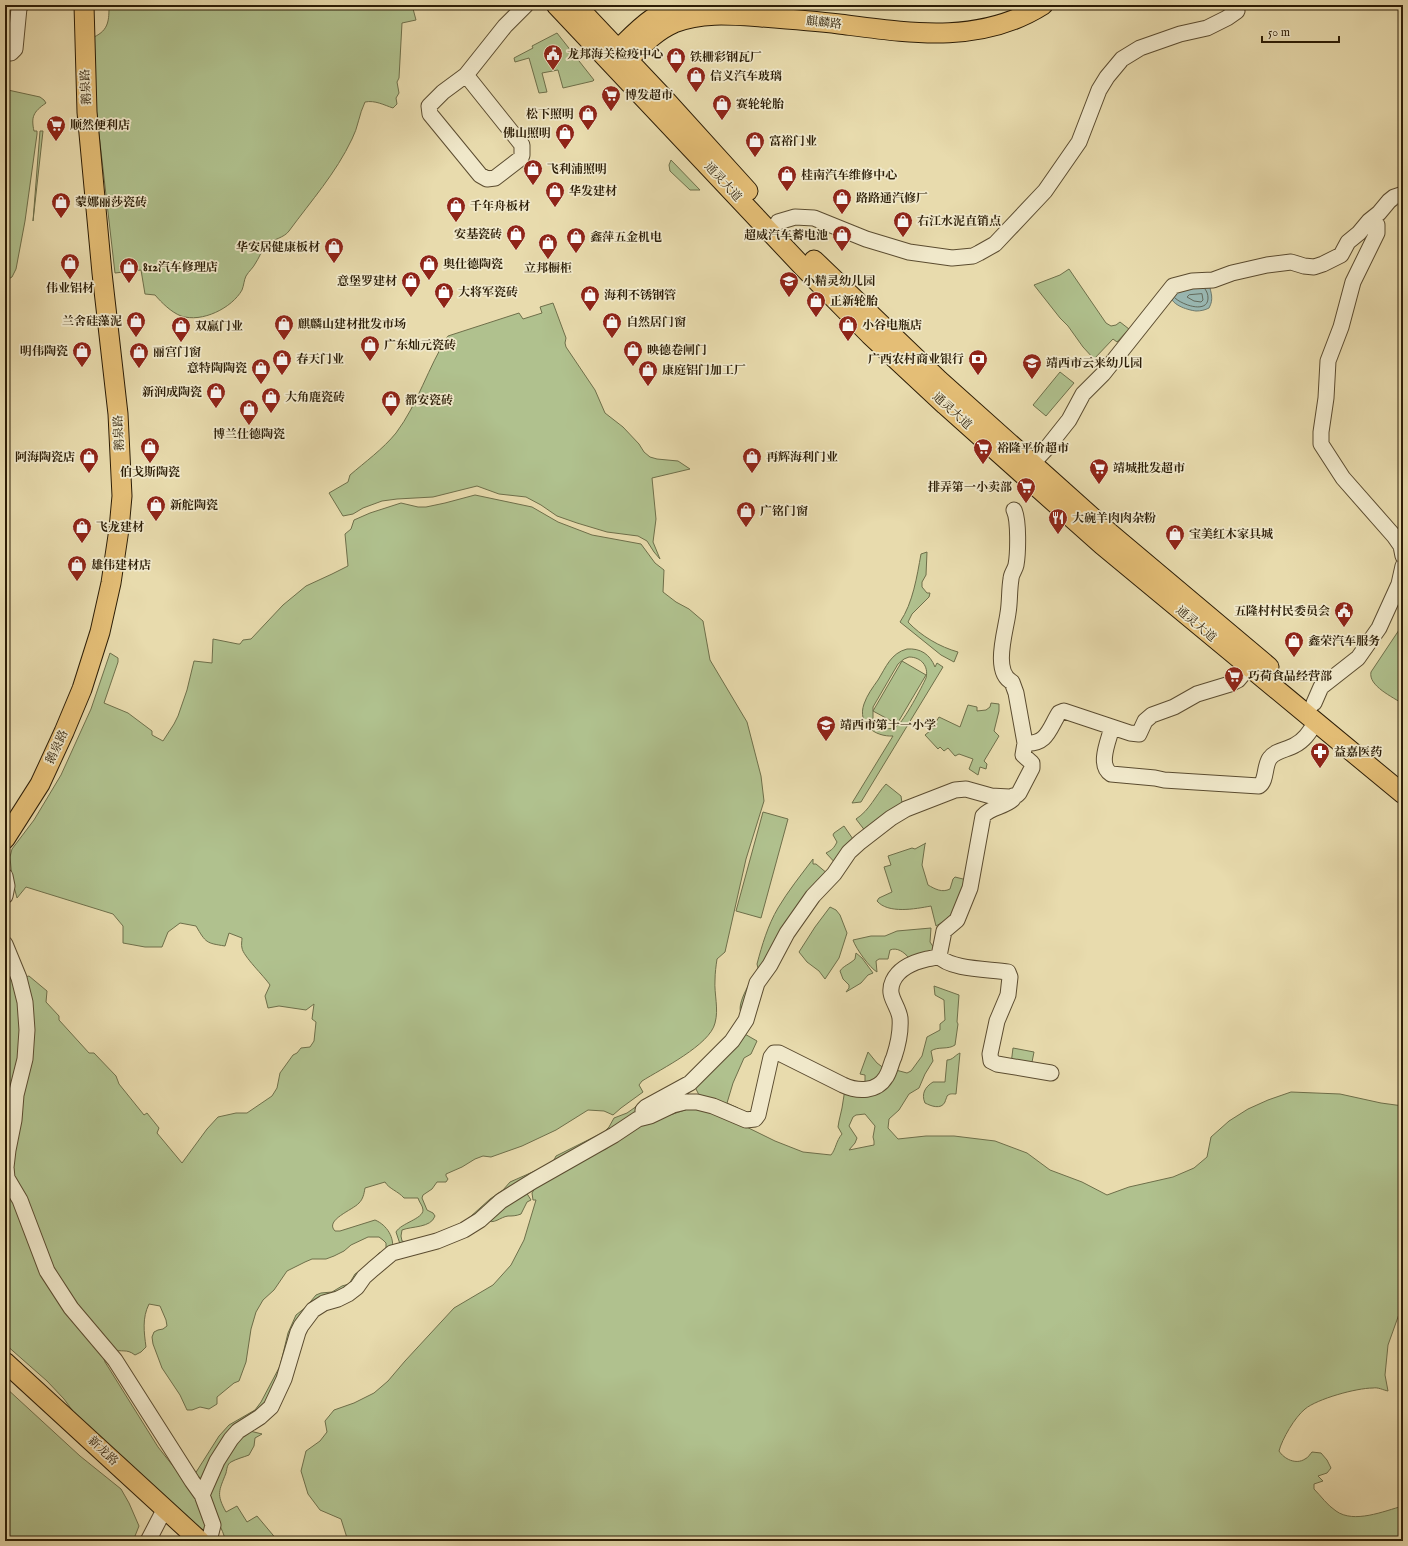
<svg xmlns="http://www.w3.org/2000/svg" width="1408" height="1546" font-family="'IM FELL English','Noto Serif SC',serif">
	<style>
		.green { fill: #b0c18e; stroke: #6e6f4a; fill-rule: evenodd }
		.water { fill: #9ab9b4; stroke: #6e7b6e }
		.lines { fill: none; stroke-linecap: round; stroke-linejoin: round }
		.shore { stroke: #636b5d; stroke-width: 1 }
		.minor-casing { stroke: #5b4c30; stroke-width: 17 }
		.major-casing { stroke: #2c1d06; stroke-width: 21 }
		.minor { stroke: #f0e8ca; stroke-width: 15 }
		.major { stroke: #e4be76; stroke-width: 19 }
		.labels { text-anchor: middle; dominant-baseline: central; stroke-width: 3.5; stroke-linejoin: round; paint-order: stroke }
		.street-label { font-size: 12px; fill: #2c1d06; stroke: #f0e8ca }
		.poi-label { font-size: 12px; font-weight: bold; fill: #2c1d06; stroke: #f0e8ca; text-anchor: start }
	</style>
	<rect width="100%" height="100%" fill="#e8dbad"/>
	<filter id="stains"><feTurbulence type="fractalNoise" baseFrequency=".005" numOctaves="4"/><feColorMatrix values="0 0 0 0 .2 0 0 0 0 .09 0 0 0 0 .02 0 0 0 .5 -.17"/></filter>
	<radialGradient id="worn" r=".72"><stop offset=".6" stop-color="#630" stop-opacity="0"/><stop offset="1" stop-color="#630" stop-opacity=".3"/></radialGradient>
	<path class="green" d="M109 5H412L416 20 402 23 399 78 397 82 399 93 396 98 397 104 393 108C384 105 375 100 365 102 359 114 358 128 352 139 336 173 311 201 289 231 284 238 273 239 266 245 262 250 259 258 255 264 253 268 249 271 246 276 244 280 244 285 242 290 232 308 202 323 181 316 171 312 162 303 155 295L145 294 141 270 115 273 96 108 94 37C109 30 109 20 109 5Z
		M557 33 594 80 593 81 563 88 558 70 542 73 547 92 539 93 529 58 515 62 514 58 533 48 532 46Z
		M5 84 8 90 40 97 44 100 46 103C33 112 31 117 34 131H37V134L25 221 16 269 12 277 5 281Z
		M40 131H43L33 221Z
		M671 160 700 190H690L670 171 669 165Z
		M1069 269 1106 323 1111 326 1116 325 1120 322 1129 329 1117 342 1113 339 1094 359 1083 347 1068 326 1060 318 1034 285 1060 275Z
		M553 303 566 338 565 343 566 347 595 390 605 413 623 427 639 444 644 452 650 457 657 459 678 461 690 469 652 478 656 519 653 542 660 559 654 552 647 541 638 536 607 532 577 523 557 516 541 505 526 497 499 494 477 486 433 497 397 499 382 501 363 508 353 514 343 516 329 493 348 482 350 475C365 462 383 449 396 433 418 404 428 367 448 336L519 313 523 319 542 313 540 307Z
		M1060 372 1074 383 1046 416 1033 405Z
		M475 495 532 507 558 522 592 535 641 544 655 563 664 570 663 592 676 602 689 609 703 621 710 660 747 722 761 776 764 801 746 859 725 952 717 959C716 966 715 973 715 980 714 994 719 1009 715 1023 710 1045 661 1069 642 1081L639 1085 643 1092 621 1108 613 1115 604 1111 588 1110 556 1130 522 1146 491 1157 483 1156 475 1159 462 1167 446 1174V1176L448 1179 446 1182H437L432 1189 423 1195 422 1198 427 1210 433 1213 435 1216C431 1228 412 1226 402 1230L401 1236 402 1241 406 1242 414 1241 459 1225 470 1217 490 1199 503 1190 510 1182 544 1167 554 1160 556 1156 604 1132 609 1127 614 1118 627 1113 651 1096 681 1081 690 1074 730 1035 741 1013C736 1003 753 978 758 968L757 964C762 945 768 925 778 908 788 891 801 875 813 859V864H816L828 874 801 908 777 943 772 955 754 984 747 1008 735 1033 725 1046 693 1076 685 1082 642 1106 614 1130 586 1148 558 1162 508 1192 480 1215 460 1229 446 1235 405 1245 400 1244 396 1232C401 1223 423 1219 423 1210 423 1206 419 1202 418 1198H404C398 1191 389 1189 385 1182L365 1188C364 1194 363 1199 359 1203 353 1210 324 1220 335 1231H340L375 1220C387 1225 395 1238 392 1250L360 1276 354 1286 349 1289 337 1295 319 1301 306 1312 294 1329 289 1350 270 1400 262 1410 237 1426 225 1439 201 1485 198 1486 193 1477 219 1436 229 1425 255 1410 261 1402 280 1366 288 1333 296 1315 306 1307 316 1295 321 1293 332 1292 342 1286 349 1284 355 1274 367 1266 379 1253 383 1252 386 1248V1243L383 1240 379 1237H368L351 1245 344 1251 334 1256 326 1259H312L305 1262 287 1271 274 1290 263 1300 256 1312 251 1329 246 1362 239 1381 234 1383 217 1397V1404L209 1409 200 1407 192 1410H187L180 1395 162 1368 153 1344 152 1337 154 1332 158 1330 163 1329 167 1326 166 1320 160 1306 149 1304C142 1318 144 1332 146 1347L141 1352 135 1355C126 1348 122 1353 112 1349L73 1304 52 1274 35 1234 10 1164 18 1114 30 1068 32 1049 33 1015 25 977 29 976 47 991 46 1002 59 1016V1020L89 1053H94L116 1076 119 1084 144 1115 147 1113 159 1128 157 1133 182 1163 207 1129 218 1117 236 1113H247L272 1096 277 1088 280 1073 293 1055 297 1053 301 1048 310 1047 314 1041 316 1022 312 1019 314 1004 306 1010 279 1006 268 1008 265 996 270 985C264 976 243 956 242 948 241 945 242 941 242 938L229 933 225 946C206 943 206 943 196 926L180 923 168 932 162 947H145L123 943V926L113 914 26 887 17 898 12 879 10 857 12 849 34 820 61 775 91 709 110 653 118 658V662L104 703 128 713 152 731V735L163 741 174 724 178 716 187 690 194 661 212 663 213 639 238 644H240L243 640 251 639 283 605 306 586 332 574 348 566 345 534 351 529 354 520 370 513 401 503 418 507H426L445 503Z
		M927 552 926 575 922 582V587L927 593H930L929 597 912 614 908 622C921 636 940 647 958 652L954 662 941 655 900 622C913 603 917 576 921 554Z
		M1403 624V704C1393 697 1368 686 1371 672Z
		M907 649C920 648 930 654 935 667L937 663 943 667 861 802 852 803 893 736C875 737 857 724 864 704 867 695 873 687 878 680 886 667 891 653 907 649ZM909 657C921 657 929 666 926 678 922 687 904 721 897 726 888 732 878 727 873 719V707L898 664 904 659Z
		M902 661 926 675 897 724 873 711Z
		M991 703 999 704V711L994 731 999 736 984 761 987 764 986 769 980 767 978 775 969 769 973 759 959 754 955 756 948 748 944 751 940 747 938 749 925 735 931 730 939 717 960 727 968 705 977 707V711L986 710 990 707Z
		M886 784 901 796 902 803 866 832 856 819C870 810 875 796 886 784Z
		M763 812 788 819 761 918 736 911Z
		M844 826 855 842 838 866 826 853C832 850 834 848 837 842L833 835 834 833Z
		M926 843 925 844 922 865 928 885C935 889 942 893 950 889L953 879 955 877 967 880 956 914 936 926 931 906C915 909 888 914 877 901L879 898 892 892 884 867 891 865 888 856 912 848 915 849Z
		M830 907 836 910 840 915 847 933 839 958 825 979 819 971 807 962 799 952 815 927Z
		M931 928 930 942 936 951 909 958C904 952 897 947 890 950L888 959H879L876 961 877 972C870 968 856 949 853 940L871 936H885L897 931Z
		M5 953 17 994 22 1041 10 1105 5 1116Z
		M856 953 862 958 873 973 868 975 861 983 846 992 849 988V985L843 979 840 971C843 966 850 964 855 959Z
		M934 986 959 995 957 1022 958 1024 955 1045C948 1050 938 1046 931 1051L933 1061 925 1074 919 1088 909 1094 899 1110 889 1119 888 1128 898 1139 926 1136H954L995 1141 1027 1153 1050 1170 1082 1182 1107 1195 1129 1187 1173 1177 1194 1168 1207 1157 1211 1137 1229 1121 1248 1109 1268 1100 1291 1092 1340 1094 1381 1103 1403 1106V1303L1388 1345 1385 1375 1388 1391C1383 1390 1378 1387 1373 1388 1356 1388 1317 1399 1305 1409 1295 1417 1282 1439 1279 1451 1284 1459 1296 1465 1305 1459 1308 1458 1310 1454 1312 1452L1321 1453 1327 1460 1331 1468 1327 1473 1318 1476 1323 1481 1314 1484V1489C1321 1496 1327 1505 1336 1511 1354 1524 1384 1511 1403 1506V1541H348L341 1519 320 1510 308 1494 301 1471 306 1451 320 1441 327 1432 325 1421 334 1410 354 1403 374 1393 388 1381 405 1361 454 1308 493 1285 511 1265 524 1240 536 1200H533L532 1193 535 1188 579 1160 606 1149 629 1132 646 1123 691 1108 714 1111 775 1141 803 1152 831 1155C836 1149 836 1141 842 1134L838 1127 839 1121 842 1108 845 1089 850 1092 892 1069 907 1073 911 1071 922 1056 927 1037 940 1030V1024L945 1020 944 1000 935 995ZM865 1114 875 1126 873 1137 874 1141V1145L849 1150 855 1143 857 1138 849 1126 853 1117 856 1115Z
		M743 1033 757 1041 751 1054 744 1058 733 1083 727 1103 738 1108 700 1097 693 1083Z
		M1013 1048 1034 1052 1031 1067 1011 1064Z
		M868 1052 877 1063 885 1069 883 1076 865 1087V1075L860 1074Z
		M960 1053 956 1094C953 1094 950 1093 947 1096 947 1097 945 1101 945 1102 941 1110 931 1106 925 1103 921 1094 925 1087 933 1082H945L947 1060C953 1060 955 1055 960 1053Z
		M5 1183 102 1353 105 1362 158 1447 192 1490 208 1522 204 1530H201L81 1422 64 1399 47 1381 5 1344Z
		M526 1192 531 1200 527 1202 521 1214C516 1216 512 1216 508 1216 500 1217 494 1225 486 1220Z
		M5 1387 80 1456 121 1489 129 1503 139 1526 133 1541H5Z
		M246 1430 262 1434 255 1438 254 1446 249 1455C244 1457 236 1459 231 1462 227 1464 227 1469 226 1473 219 1491 216 1494 226 1512L237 1506 247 1522 257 1516 278 1541H226C222 1528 215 1517 211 1504 205 1479 233 1449 246 1430Z"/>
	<path class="water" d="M1209 284C1211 293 1214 299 1209 308 1205 310 1201 311 1196 311 1187 310 1168 304 1171 293Z"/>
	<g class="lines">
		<path class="shore" d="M1202 294 1203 300 1201 302 1194 301 1187 297 1189 295Z
			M1175 298C1182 305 1208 314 1208 298 1208 294 1207 292 1205 289"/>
		<g class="minor-casing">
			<path id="minor" d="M5 53H11L15 49 19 8 21 5
				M466 75 522 145V155L521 158 495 178 487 179 480 175 430 114 429 106 443 92 466 75 505 26 526 5
				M1369 221 1377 225V233L1353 282 1341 327 1328 361 1326 398 1321 432V444L1343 478 1394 536 1401 546 1403 556
				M778 222 795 217 814 218 866 239 909 252 952 258 973 256 979 253 995 244 1045 191 1079 142 1099 90 1107 77 1122 59 1140 48 1180 34 1207 28 1227 18 1237 11 1234 5
				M1033 463 1046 449 1069 420 1083 394 1103 374 1173 286 1192 281 1213 280 1232 273 1267 265 1291 262 1304 266 1314 267 1323 264 1341 255 1348 242 1359 233 1369 221 1379 213 1389 201 1394 197 1403 194
				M1314 703 1321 687 1358 658 1379 628 1399 584 1403 566
				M1112 727C1109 740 1097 765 1111 774L1155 778 1164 780 1259 786C1267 781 1264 765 1270 758 1276 750 1287 750 1295 745 1305 740 1310 731 1316 722
				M1025 743C1047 745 1049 729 1059 713L1064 711 1130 733 1139 734 1145 721 1152 715 1174 707 1197 694 1230 684 1238 680 1249 667
				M5 876 7 886 5 896
				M5 944 19 978 25 1002 27 1030 25 1059 16 1095 14 1120 8 1150 6 1167 7 1178 20 1200 47 1271 71 1308 115 1360 192 1481 202 1495
				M939 956C950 970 991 969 1008 972L1010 977 1008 995 997 1021 990 1054 991 1061 997 1064 1051 1073
				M643 1117V1110L646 1107 690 1083 732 1041 746 1020 757 983 770 965 787 933 813 896 834 874 849 852 860 842 891 818 906 809 955 790 966 789 991 796 1009 797 1017 795 1019 793 1032 768V763L1023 755 1025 743 1016 693 1012 682C992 672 1006 630 1008 613 1010 602 1009 591 1011 579 1011 574 1015 570 1016 565 1018 554 1019 520 1014 510
				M148 1541 161 1516
				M209 1541 213 1525 202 1495 217 1461 231 1439 238 1431 260 1417 271 1407 284 1379 298 1332 301 1326 313 1310 324 1303 338 1299 348 1294 357 1287 364 1277 373 1269 392 1253 437 1241 464 1230 480 1220 501 1201 533 1181 614 1135 638 1119 650 1116 673 1105 685 1102H697L713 1106 746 1120 755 1119 758 1115 771 1057 774 1053H779L843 1085C858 1092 877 1092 886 1077 890 1071 891 1063 894 1057 898 1045 901 1031 900 1018 898 1004 886 996 893 981 899 968 914 962 927 959 932 958 935 958 939 956L944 931 957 920 970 888 983 816C990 807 1005 807 1013 799V796"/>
		</g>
		<g class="major-casing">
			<path id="major" d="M556 5 803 267 870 335 945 405 1102 545 1403 794
				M576 5 662 96 748 191
				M610 57C635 34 652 9 689 5
				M618 69C637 52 651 33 674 23 702 12 732 15 761 17 787 19 813 21 839 24 909 33 980 45 1043 5
				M814 260 939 380 1111 534 1269 667
				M5 839 40 784 64 732 82 689 100 632 111 583 119 529 122 496 118 414 102 273 87 112 84 5
				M5 1362 200 1541"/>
		</g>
		<use href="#minor" class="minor"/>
		<use href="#major" class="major"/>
	</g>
	<defs>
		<g id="civic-pin" transform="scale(1)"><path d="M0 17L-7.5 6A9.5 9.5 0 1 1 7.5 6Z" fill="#8f2418" stroke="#f0e8ca"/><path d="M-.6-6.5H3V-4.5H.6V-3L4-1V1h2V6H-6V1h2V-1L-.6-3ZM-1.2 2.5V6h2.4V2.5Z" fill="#fff"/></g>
		<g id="shop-pin" transform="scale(1)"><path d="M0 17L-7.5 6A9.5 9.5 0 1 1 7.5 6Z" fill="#8f2418" stroke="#f0e8ca"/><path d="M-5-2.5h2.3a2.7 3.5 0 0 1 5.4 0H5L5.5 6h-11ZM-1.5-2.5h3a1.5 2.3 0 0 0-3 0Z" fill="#fff"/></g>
		<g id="supermarket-pin" transform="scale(1)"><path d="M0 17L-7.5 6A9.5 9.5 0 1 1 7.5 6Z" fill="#8f2418" stroke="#f0e8ca"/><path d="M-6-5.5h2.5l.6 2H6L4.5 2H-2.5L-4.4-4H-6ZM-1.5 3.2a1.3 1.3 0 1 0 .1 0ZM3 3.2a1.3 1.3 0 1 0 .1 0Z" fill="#fff"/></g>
		<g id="school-pin" transform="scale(1)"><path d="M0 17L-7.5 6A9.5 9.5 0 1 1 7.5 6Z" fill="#8f2418" stroke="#f0e8ca"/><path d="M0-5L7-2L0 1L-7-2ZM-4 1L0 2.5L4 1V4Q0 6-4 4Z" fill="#fff"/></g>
		<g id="bank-pin" transform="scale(1)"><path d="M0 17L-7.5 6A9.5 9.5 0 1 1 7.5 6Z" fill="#8f2418" stroke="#f0e8ca"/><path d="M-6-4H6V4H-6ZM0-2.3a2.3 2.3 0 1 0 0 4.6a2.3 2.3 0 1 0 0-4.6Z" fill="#fff"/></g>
		<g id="restaurant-pin" transform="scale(1)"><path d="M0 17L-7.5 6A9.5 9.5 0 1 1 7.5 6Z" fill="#8f2418" stroke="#f0e8ca"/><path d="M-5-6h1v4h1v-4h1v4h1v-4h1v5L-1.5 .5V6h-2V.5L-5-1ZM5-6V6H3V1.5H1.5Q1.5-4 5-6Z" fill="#fff"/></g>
		<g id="pharmacy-pin" transform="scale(1)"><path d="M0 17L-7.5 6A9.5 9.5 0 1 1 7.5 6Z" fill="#8f2418" stroke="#f0e8ca"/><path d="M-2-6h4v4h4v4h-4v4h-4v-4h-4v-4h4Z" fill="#fff"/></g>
	</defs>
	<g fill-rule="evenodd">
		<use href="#civic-pin" x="553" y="54"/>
		<use href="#shop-pin" x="676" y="57"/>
		<use href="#shop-pin" x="696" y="76"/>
		<use href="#supermarket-pin" x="611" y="95"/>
		<use href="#shop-pin" x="722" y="104"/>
		<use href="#shop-pin" x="588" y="114"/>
		<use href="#supermarket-pin" x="56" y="125"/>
		<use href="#shop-pin" x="565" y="133"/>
		<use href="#shop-pin" x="755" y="141"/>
		<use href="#shop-pin" x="533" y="169"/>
		<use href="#shop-pin" x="787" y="175"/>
		<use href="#shop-pin" x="555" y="191"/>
		<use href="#shop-pin" x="842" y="198"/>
		<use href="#shop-pin" x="61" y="202"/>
		<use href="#shop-pin" x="456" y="206"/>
		<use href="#shop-pin" x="903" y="221"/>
		<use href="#shop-pin" x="516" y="234"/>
		<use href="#shop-pin" x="842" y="235"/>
		<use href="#shop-pin" x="576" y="237"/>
		<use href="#shop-pin" x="548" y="243"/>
		<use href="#shop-pin" x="334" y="247"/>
		<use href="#shop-pin" x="70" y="263"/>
		<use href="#shop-pin" x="429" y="264"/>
		<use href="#shop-pin" x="129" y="267"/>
		<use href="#shop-pin" x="411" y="281"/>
		<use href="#school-pin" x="789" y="281"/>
		<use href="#shop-pin" x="444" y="292"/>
		<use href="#shop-pin" x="590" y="295"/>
		<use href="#shop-pin" x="816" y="301"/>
		<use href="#shop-pin" x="136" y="321"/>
		<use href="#shop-pin" x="612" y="322"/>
		<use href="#shop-pin" x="284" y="324"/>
		<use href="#shop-pin" x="848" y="325"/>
		<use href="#shop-pin" x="181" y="326"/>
		<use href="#shop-pin" x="370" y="345"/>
		<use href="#shop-pin" x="633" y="350"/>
		<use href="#shop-pin" x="82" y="351"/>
		<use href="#shop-pin" x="139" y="352"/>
		<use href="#shop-pin" x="282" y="359"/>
		<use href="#bank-pin" x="978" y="359"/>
		<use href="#school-pin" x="1032" y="363"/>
		<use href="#shop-pin" x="261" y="368"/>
		<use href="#shop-pin" x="648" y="370"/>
		<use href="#shop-pin" x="216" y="392"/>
		<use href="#shop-pin" x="271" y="397"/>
		<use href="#shop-pin" x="391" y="400"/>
		<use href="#shop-pin" x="249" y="409"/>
		<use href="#shop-pin" x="150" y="447"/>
		<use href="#supermarket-pin" x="983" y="448"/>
		<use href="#shop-pin" x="89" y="457"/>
		<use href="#shop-pin" x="752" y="457"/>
		<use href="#supermarket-pin" x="1099" y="468"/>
		<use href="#supermarket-pin" x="1026" y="487"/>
		<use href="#shop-pin" x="156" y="505"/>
		<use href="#shop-pin" x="746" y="511"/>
		<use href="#restaurant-pin" x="1058" y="518"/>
		<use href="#shop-pin" x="82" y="527"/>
		<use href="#shop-pin" x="1175" y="534"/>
		<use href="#shop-pin" x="77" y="565"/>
		<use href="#civic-pin" x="1344" y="611"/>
		<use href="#shop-pin" x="1294" y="641"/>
		<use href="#supermarket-pin" x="1234" y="676"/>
		<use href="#school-pin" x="826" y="725"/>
		<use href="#pharmacy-pin" x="1320" y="752"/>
	</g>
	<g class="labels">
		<g class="street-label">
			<text transform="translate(824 23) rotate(6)">麒麟路</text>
			<text transform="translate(86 87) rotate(-93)">鹅泉路</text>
			<text transform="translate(723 182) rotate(47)">通灵大道</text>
			<text transform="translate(952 411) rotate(42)">通灵大道</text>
			<text transform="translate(119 433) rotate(-93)">鹅泉路</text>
			<text transform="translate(1196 624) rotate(40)">通灵大道</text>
			<text transform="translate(57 747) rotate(-65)">鹅泉路</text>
			<text transform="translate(103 1451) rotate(43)">新龙路</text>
		</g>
		<g class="poi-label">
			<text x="567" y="54">龙邦海关检疫中心</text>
			<text x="690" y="57">铁栅彩钢瓦厂</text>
			<text x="710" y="76">信义汽车玻璃</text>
			<text x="625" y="95">博发超市</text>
			<text x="736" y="104">赛轮轮胎</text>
			<text x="574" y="114" text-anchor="end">松下照明</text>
			<text x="70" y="125">顺然便利店</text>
			<text x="551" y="133" text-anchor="end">佛山照明</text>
			<text x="769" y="141">富裕门业</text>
			<text x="547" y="169">飞利浦照明</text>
			<text x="801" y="175">桂南汽车维修中心</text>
			<text x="569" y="191">华发建材</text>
			<text x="856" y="198">路路通汽修厂</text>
			<text x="75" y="202">蒙娜丽莎瓷砖</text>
			<text x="470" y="206">千年舟板材</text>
			<text x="917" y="221">右江水泥直销点</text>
			<text x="502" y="234" text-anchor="end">安基瓷砖</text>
			<text x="828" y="235" text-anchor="end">超威汽车蓄电池</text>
			<text x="590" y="237">鑫萍五金机电</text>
			<text x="320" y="247" text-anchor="end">华安居健康板材</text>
			<text x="443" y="264">奥仕德陶瓷</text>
			<text x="143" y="267">812汽车修理店</text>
			<text x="548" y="268" text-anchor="middle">立邦橱柜</text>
			<text x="397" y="281" text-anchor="end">意堡罗建材</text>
			<text x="803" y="281">小精灵幼儿园</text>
			<text x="70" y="288" text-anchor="middle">伟业铝材</text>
			<text x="458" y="292">大将军瓷砖</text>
			<text x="604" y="295">海利不锈钢管</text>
			<text x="830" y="301">正新轮胎</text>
			<text x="122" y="321" text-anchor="end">兰舍硅藻泥</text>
			<text x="626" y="322">自然居门窗</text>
			<text x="298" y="324">麒麟山建材批发市场</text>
			<text x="862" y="325">小谷电瓶店</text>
			<text x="195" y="326">双赢门业</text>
			<text x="384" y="345">广东灿元瓷砖</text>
			<text x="647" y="350">映德卷闸门</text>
			<text x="68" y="351" text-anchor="end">明伟陶瓷</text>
			<text x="153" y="352">丽宫门窗</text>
			<text x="296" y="359">春天门业</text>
			<text x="964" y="359" text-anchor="end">广西农村商业银行</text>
			<text x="1046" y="363">靖西市云来幼儿园</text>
			<text x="247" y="368" text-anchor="end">意特陶陶瓷</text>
			<text x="662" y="370">康庭铝门加工厂</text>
			<text x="202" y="392" text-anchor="end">新润成陶瓷</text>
			<text x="285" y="397">大角鹿瓷砖</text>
			<text x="405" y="400">都安瓷砖</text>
			<text x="249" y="434" text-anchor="middle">博兰仕德陶瓷</text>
			<text x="997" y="448">裕隆平价超市</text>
			<text x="75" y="457" text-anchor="end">阿海陶瓷店</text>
			<text x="766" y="457">再辉海利门业</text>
			<text x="1113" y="468">靖城批发超市</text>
			<text x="150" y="472" text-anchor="middle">伯戈斯陶瓷</text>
			<text x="1012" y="487" text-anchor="end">排弄第一小卖部</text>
			<text x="170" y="505">新舵陶瓷</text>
			<text x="760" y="511">广铭门窗</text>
			<text x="1072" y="518">大碗羊肉肉杂粉</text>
			<text x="96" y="527">飞龙建材</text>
			<text x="1189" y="534">宝美红木家具城</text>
			<text x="91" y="565">雄伟建材店</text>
			<text x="1330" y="611" text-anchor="end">五隆村村民委员会</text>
			<text x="1308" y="641">鑫荣汽车服务</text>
			<text x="1248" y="676">巧荷食品经营部</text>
			<text x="840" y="725">靖西市第十一小学</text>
			<text x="1334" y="752">益嘉医药</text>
		</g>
	</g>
	<rect width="1408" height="1546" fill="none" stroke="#e8dbad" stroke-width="20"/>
	<rect x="6" y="6" width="1396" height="1534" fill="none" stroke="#2c1d06" stroke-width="2"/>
	<rect x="10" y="10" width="1388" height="1526" fill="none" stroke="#2c1d06"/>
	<path d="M1262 36v6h77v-6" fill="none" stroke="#2c1d06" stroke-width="2"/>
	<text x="1268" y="36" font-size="12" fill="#2c1d06" stroke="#f0e8ca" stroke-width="3" paint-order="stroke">50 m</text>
	<rect width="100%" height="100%" filter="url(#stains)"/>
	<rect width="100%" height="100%" fill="url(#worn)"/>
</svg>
